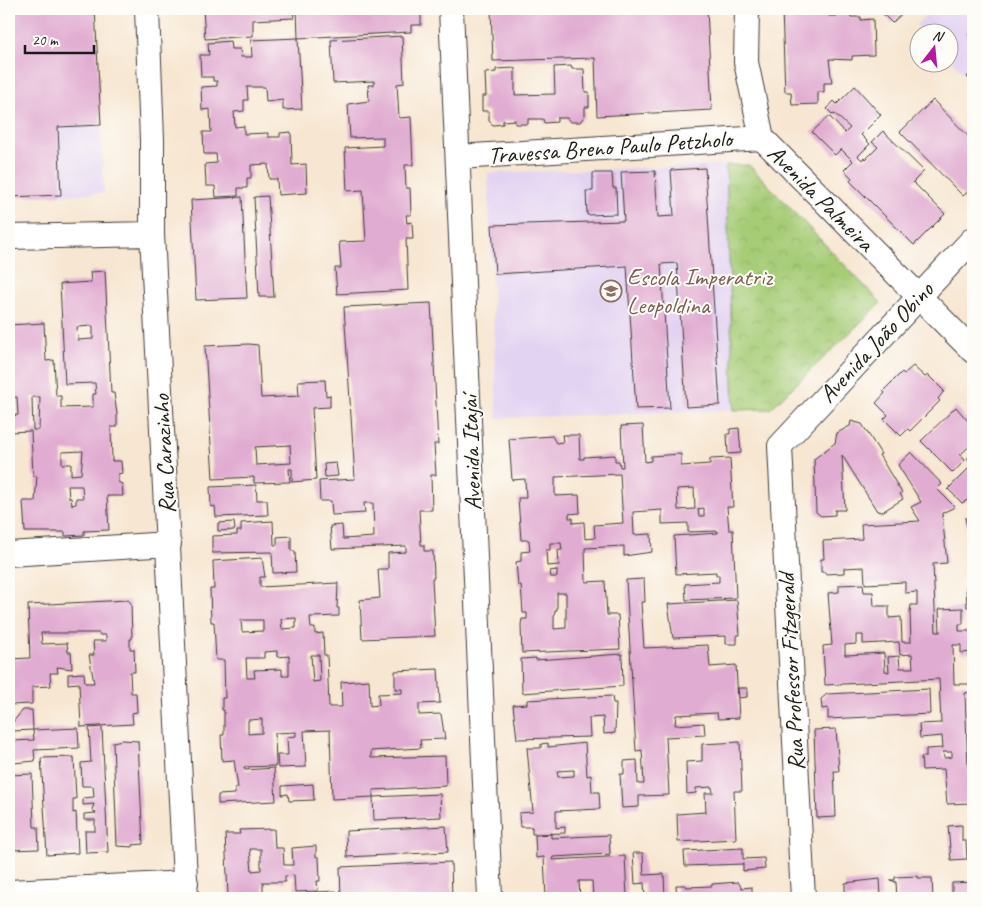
<svg xmlns="http://www.w3.org/2000/svg" width="982" height="907" font-family="Caveat,sans-serif">
	<style>
		.built { fill: #e3d3f2 }
		.park { fill: url(#park-crowns); stroke: #617449 }
		.building { fill: #e1acd1; fill-rule: evenodd }
		.lines { fill: none; stroke-linecap: round; stroke-linejoin: round }
		.minor-casing { stroke: #3d3a37; stroke-width: 26 }
		.minor { stroke: #fff; stroke-width: 24 }
		.labels { text-anchor: middle; dominant-baseline: central; stroke-width: 4; stroke-linejoin: round; paint-order: stroke }
		.street-label { font-size: 24px; fill: #1c1c1c; stroke: #fdfcf7 }
		.education-label { font-size: 24px; fill: #785e54; stroke: #fdfcf7; text-anchor: start }
	</style>
	<defs>
		<pattern id="park-crowns" width="20" height="18" patternUnits="userSpaceOnUse" patternTransform="scale(1.25)"><rect width="20" height="18" fill="#a6cc76"/><path d="M2 6a3 3 0 1 1 6 0M12 15a3 3 0 1 1 6 0" fill="none" stroke="#8eaf66"/></pattern>
	</defs>
	<rect width="100%" height="100%" fill="#fdfcf7"/>
	<filter id="ink" filterUnits="userSpaceOnUse"><feTurbulence type="fractalNoise" baseFrequency=".02" numOctaves="2"/><feDisplacementMap in="SourceGraphic" scale="10" xChannelSelector="R" yChannelSelector="G"/><feConvolveMatrix kernelMatrix="1 2 1 2 8 2 1 2 1" color-interpolation-filters="sRGB"/></filter>
	<filter id="wash" filterUnits="userSpaceOnUse"><feTurbulence type="fractalNoise" baseFrequency=".0096" numOctaves="4" result="noise"/><feDisplacementMap in="SourceGraphic" scale="20" xChannelSelector="R" yChannelSelector="G"/><feGaussianBlur stdDeviation="1.12" result="paint"/><feColorMatrix in="noise" values="0 0 0 0 0 0 0 0 0 0 0 0 0 0 0 0 0 1.4 0 .05"/><feComposite in="paint" operator="in"/></filter>
	<g filter="url(#wash)">
		<rect width="100%" height="100%" fill="#f7e6d1"/>
		<path class="built" d="M9 9H95L104 193 9 197Z
			M932 9H973V83L950 59V32H923L916 25Z
			M726 165 734 410 497 418 488 173Z"/>
		<path class="park" d="M726 165H749L881 303 770 409 734 410Z"/>
		<g id="blocks">
			<path class="building" d="M9 9H95L101 125 58 127 61 195 9 197Z
				M203 9H293L294 18 253 20V36L205 39Z
				M297 9H410V13H421V25H411V32L298 38Z
				M491 9H707L712 110 597 116 595 58 493 61Z
				M782 9H828L829 16H838V12L850 11 851 17H861V20L873 19 874 55 852 56V60L829 59 832 83H824V92H818V104L792 105 791 92H785Z
				M878 9H907L892 23Z
				M973 29V40L968 35Z
				M402 36 404 83 397 84 399 118 411 117 413 165H405L406 188H410L411 215H406L407 223 412 222 413 239H406L408 290 337 294 335 268H341L339 242 366 241 363 190 347 191 345 148 383 146V137L350 138 348 104 369 101 368 85H374V81L333 83 331 40Z
				M298 38 302 109 283 110V100L266 102 265 87H247L248 100H244V111L234 112 235 127 244 126V134L268 133V137H280V133L291 132 292 165 306 164 307 193 278 195 277 179H269L268 164 251 165V178H247V188H238V196L216 197 215 186H206L205 164 217 163 216 154H204L203 132H211L210 109 202 110 201 87 217 86V81H213V77H201L200 55H209L208 43 230 41 231 49H240L241 57H252L251 40Z
				M571 66 572 69H584L585 92H589V107H585V115L580 122H570L567 118H557V122L544 123 543 119H528V124H515V120L503 121V124L493 125 489 121V111H482V96H486L485 73 496 72V69L515 68V95L555 94 554 67Z
				M973 70V83L967 77Z
				M855 86 881 115 861 135 870 144 858 156 862 160 864 157 866 159 878 147 872 142 883 131 924 171 913 182 945 214 914 245 850 181 852 178 844 170 853 161 841 149 835 155 812 132 829 116 845 133 850 128 835 114 833 115 827 109 834 101 837 104Z
				M933 100 973 141V187L963 196 900 132Z
				M705 168 720 405 686 407 677 263 661 264 670 408 636 409 627 266 495 274 492 225 624 221 621 172 655 171 658 217 674 216 671 170Z
				M593 173H612L613 188H616L617 214 587 215 586 191H593Z
				M268 196 274 297H259L254 197Z
				M242 197 247 298 196 300 191 200Z
				M105 271 111 393H114L117 414V427H111L112 461H121L122 473 118 474V482L122 484 123 496H107L109 530 84 531V535L65 536V532H25L23 501H35L37 476H33L31 431 9 432V416L18 415 17 397 9 398V325L44 323 46 361 54 360 56 396H61V408L93 407V394H96L95 383 65 384 60 284 91 282 90 272ZM93 326V339L78 340 77 327ZM32 397H40L39 430H33ZM83 451 81 474 71 475V464H62V452ZM68 486H82L83 498H76V504L72 505 71 498H69Z
				M431 303 438 444H434L436 475H431L432 510H419L421 545H424V551H433L434 578H432L435 636 362 639 360 600 380 598 378 569H388V553L406 552V546L332 549 330 526 342 525 343 539 374 537 373 503H364L365 513 332 515 331 501H320L319 481 355 479 344 307Z
				M249 344 258 345 261 398 299 396 298 381 325 380 326 396 330 395V407L312 408 316 480 292 482V469H289L290 482 254 483V477L213 479 205 346ZM290 445 291 463 256 465 255 447Z
				M913 366 925 377 928 375 944 391 938 399 940 401 910 431 908 429 901 436 884 419 888 415 876 403 885 393 883 391 902 372 904 374Z
				M956 407 973 427V443L960 455 965 460 953 473 921 441Z
				M851 421 862 424 881 454 879 455 902 493 900 494 903 499 882 512 877 511 842 455 845 510H835V515L821 516 816 512 814 459 835 443 837 433 850 426Z
				M643 425 645 462 651 461V456L681 454V466L710 464V459L730 458 733 507H727L729 530H733L736 598 686 600 685 584 719 582V575H716V572L676 574 674 536 718 533V531L688 532V523L662 524V510L633 512 634 535 651 534 652 552 624 556V546L585 548 586 582 605 581 607 615H618L620 649 522 653 521 625 522 619H527V613H523L521 585H518L516 562 521 561V552L530 551 529 540H521L518 498H526L525 479 512 480 509 439 552 436 556 443 563 442 562 435H579L580 459H584V457L615 455V461H619L620 467H623L621 426ZM620 474 623 523 594 525 595 538 585 539 584 522 573 523V518H569V514L580 513 579 495 555 496V477ZM694 488 695 509 678 510 677 489ZM704 508V516H699L698 509ZM550 543H561L562 550H558L559 565 547 566 546 550H550ZM557 570V577H551L550 571ZM557 593H566V628L554 629V618L555 610H557Z
				M739 428 741 453 728 454 727 434H730V429Z
				M911 452 942 484 937 489 955 507 942 513 947 563 933 564 936 632H940L939 609 963 608V624H959V631H973V652L961 653V645H953L954 684H973V692L965 693 968 767H973V803L947 804 944 769 922 770 921 757H926V749L943 748 942 736 920 738 919 724 941 723 939 679 825 685 823 646 832 645 828 593 839 592V585L863 584 864 592H873L874 606H889V618L901 617 902 642H911L910 612 911 605H917V592L905 593V582L865 584 864 567 844 568V573L825 574V572H821V559H824L823 541 862 539 861 524 920 521 911 507 921 502 898 465ZM856 635H863V644L899 642 900 655 912 654 913 668H900L899 656 888 657 889 672 885 671 884 653 845 655V645L856 644ZM943 752H952V757L944 758Z
				M973 452V497L962 503 948 489 972 465 967 459Z
				M336 463 338 476 325 477 324 464Z
				M256 485 257 500H267L268 515 216 517 215 506 211 507 210 487Z
				M973 517V532L969 534 965 518Z
				M273 521 274 545H277V537L291 536V551H295L296 572 273 573 272 552 212 553V536L237 535V531H241V523Z
				M234 522 235 530 218 531V523Z
				M262 558 265 577H260V587L338 583 337 608H339V616L310 617 311 628H315V634L323 633 324 655H327L329 707H342L341 682 369 680 370 706 379 705 378 694 402 693V689H395V671L438 669 440 703 419 704V715L441 714 445 739 420 740 421 748 371 751V758L445 756 446 786 373 790V797L332 799 330 730 304 731 306 767 278 768 277 755H288L287 737 296 736V732L275 733 276 766 244 767 245 770 274 768 276 801 218 804V795L235 794V788H238L234 760 222 761 221 735H224V710H222V698H225L224 660H216L214 622H211L210 589H214L213 561ZM296 618V628L282 629 281 619ZM241 620H263V631L242 632ZM277 651V657L289 656V676H282V669L254 670 255 678H247L246 658H264V652ZM311 655H319L320 681 313 682ZM262 719V733L248 734V720Z
				M644 579 645 602H641L644 648 708 645 710 667 736 665 739 718 718 719 717 713 676 715 675 725 704 723 705 735 666 737 669 795 639 796V807L622 808 620 774H624V761L637 760 638 784H644L642 750 636 751 626 580Z
				M966 586H973V607H967Z
				M128 600 131 603 132 639H130V649H134L135 672H130L131 693H136L137 712 132 713 133 724 81 727 79 683 68 684V674L84 673 85 683H94L89 655H94L93 641H106V635H100L99 633H41L42 644 67 643 68 652H71L72 669 57 667 58 673H50L51 686 32 687V704L9 705V659L30 658 28 605Z
				M737 600 740 635H737V644H726V636L673 638 668 604Z
				M622 654 623 686 522 693 521 659 536 658V660Z
				M738 688H747V697L739 698Z
				M929 689 930 714 828 719V708L822 709 821 699 827 694Z
				M612 696 613 703H616L615 733 604 734 603 717 589 718 590 737 517 739 513 705 527 704V700Z
				M23 710H32L33 730 12 731V723Z
				M102 727 108 852 86 853 85 831H95V820H84V814L96 813 92 810 94 804 83 805V798L94 797 93 786H82L81 763 91 762 89 728Z
				M78 728 79 748 34 750 35 761 13 763 12 746H9V731H11L12 741 34 740 33 730Z
				M836 729 839 771H834L836 817 817 818 814 730Z
				M122 740 138 741 143 844 133 845V847L117 846 113 742Z
				M740 742 742 791H734L736 839 678 842 677 814 706 812 705 793H713L712 787 696 788V793L687 794 686 762 702 761V744Z
				M548 743V747L585 743 587 776 591 775 592 792H599L600 809 556 811V828L565 827V833L532 834V827H520L519 813 533 812 527 748H541V744ZM574 770V776L558 777 557 771Z
				M74 757 76 799H73V813L76 812 78 853 47 855 41 758Z
				M32 774 34 827H38L39 849 9 850V775Z
				M313 784 314 800 289 801 288 794 282 795V786Z
				M440 794 441 817 374 820 373 797Z
				M962 825V841H966L967 859 951 860 948 826Z
				M446 826 448 852 347 857 346 831Z
				M274 829 275 848H283L284 865H293L292 848 316 846V857H319L320 881H317L318 891 295 892 294 875 285 876V882H263V893L228 895 225 834H240L239 830ZM250 849H261V870L252 871Z
				M551 834V838L609 835 610 854 553 857 552 860 625 856 627 898H593L592 881H579L580 898H546L544 857 536 858 535 835Z
				M743 848V859L764 858 765 869 743 871V864L685 866 684 851Z
				M633 853H643L644 875 664 874 665 898H645L644 883 635 884Z
				M451 862 452 898H341L340 867Z
				M918 876V878H932L933 898H897L896 882 890 880H895V877Z
				M880 879 881 898H845V883Z
				M738 882 742 888 752 887V898H677L676 885H686V887L712 886V884Z
				M973 882V898H952V883Z
				M336 891V898H316L315 892Z"/>
		</g>
	</g>
	<g filter="url(#ink)">
		<use href="#blocks" fill-opacity="0" stroke="#3d3a37" stroke-width="1"/>
		<g class="lines">
			<g class="minor-casing">
				<path id="minor" d="M147 9 152 140V234L186 898
					M451 9 490 898
					M747 9 746 62 762 138 973 351
					M458 157 762 138
					M9 237 152 234
					M9 554 169 544
					M9 892 186 883
					M803 898 780 446 973 239"/>
			</g>
			<use href="#minor" class="minor"/>
		</g>
	</g>
	<defs>
		<g id="school-ring" transform="scale(1.125)"><circle r="9.5" fill="#fdfcf7" stroke="#8d6e63" stroke-width="1.5"/><path d="M0-5L7-2L0 1L-7-2ZM-4 1L0 2.5L4 1V4Q0 6-4 4Z" fill="#8d6e63"/></g>
	</defs>
	<g fill-rule="evenodd">
		<use href="#school-ring" x="611" y="291"/>
	</g>
	<g class="labels">
		<g class="street-label">
			<text transform="translate(610 147) rotate(-4)">Travessa Breno Paulo Petzholo</text>
			<text transform="translate(821 198) rotate(45)">Avenida Palmeira</text>
			<text transform="translate(876 342) rotate(-47)">Avenida João Obino</text>
			<text transform="translate(471 453) rotate(-92)">Avenida Itajaí</text>
			<text transform="translate(164 454) rotate(-93)">Rua Carazinho</text>
			<text transform="translate(791 672) rotate(-93)">Rua Professor Fitzgerald</text>
		</g>
		<g class="education-label">
			<text x="627" y="277">Escola Imperatriz<tspan x="627" dy="28">Leopoldina</tspan></text>
		</g>
	</g>
	<rect width="982" height="907" fill="none" stroke="#fdfcf7" stroke-width="30"/>
	<g transform="translate(934 48) rotate(16)"><circle r="24" fill="#fdfcf7" stroke="#a3a29f"/>
	<path d="M0-4L9 19L0 12L-9 19Z" fill="#b5179e"/>
	<text y="-8" font-size="14" font-weight="bold" text-anchor="middle" fill="#1c1c1c">N</text>
	</g>
	<path d="M25 45v8h69v-8" fill="none" stroke="#1c1c1c" stroke-width="2.5"/>
	<text x="32" y="45" font-size="15" fill="#1c1c1c" stroke="#fdfcf7" stroke-width="4" paint-order="stroke">20 m</text>
</svg>
